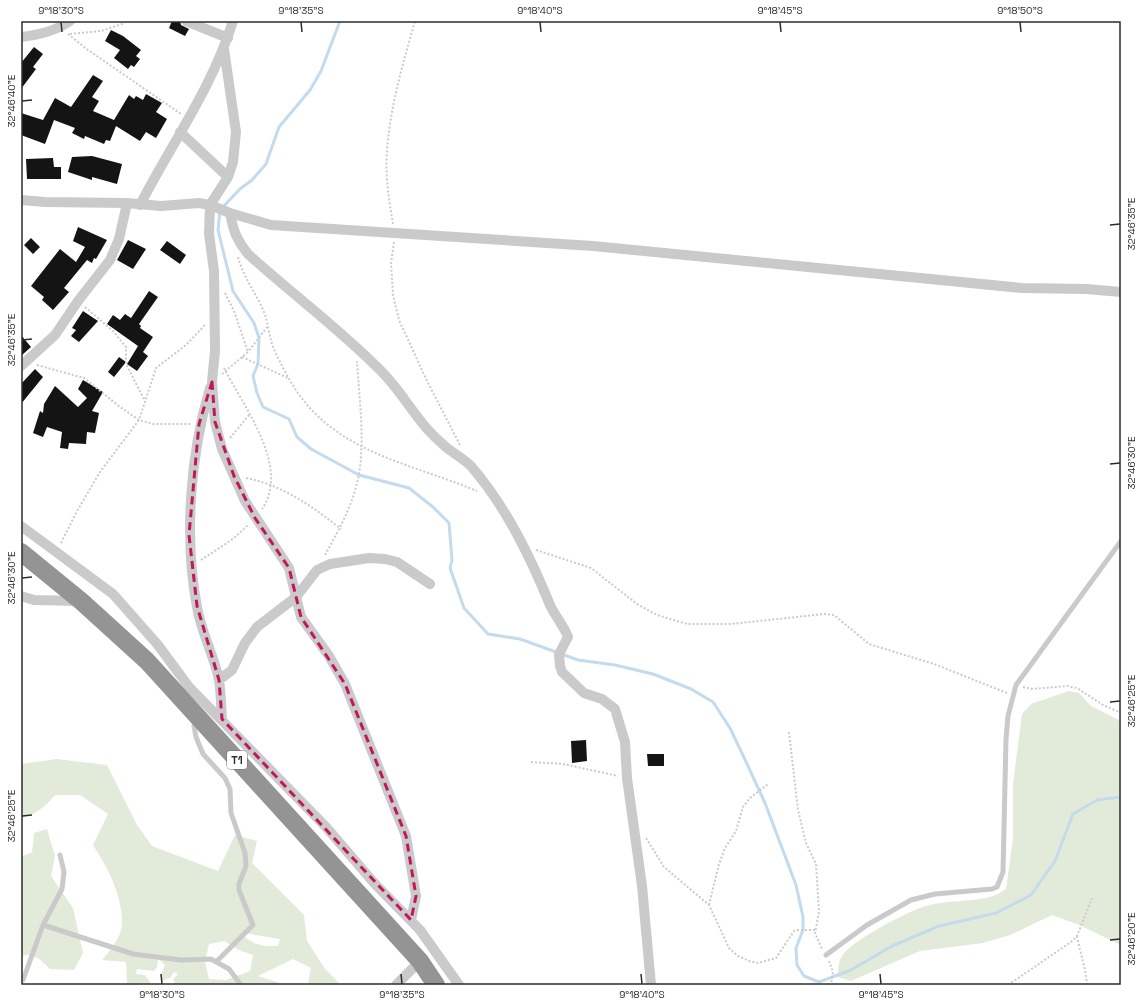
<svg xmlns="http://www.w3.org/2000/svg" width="1142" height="1006" font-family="'Space Grotesk',sans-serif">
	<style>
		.green { fill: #e2ebd9; fill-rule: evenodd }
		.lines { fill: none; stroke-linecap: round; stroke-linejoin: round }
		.stream { stroke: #c3dbed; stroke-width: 3 }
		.building { fill: #141414 }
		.path { stroke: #cacaca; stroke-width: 2; stroke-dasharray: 2 2; stroke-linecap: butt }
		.lane { stroke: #cacaca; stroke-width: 5 }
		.street { stroke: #cacaca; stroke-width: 10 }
		.highway { stroke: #949494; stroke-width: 18 }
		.marked { fill: none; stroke: #c2185b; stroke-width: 3; stroke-dasharray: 8 5; stroke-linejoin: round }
		.ticks { fill: none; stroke: #2d2d2d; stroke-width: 1.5 }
		.labels { text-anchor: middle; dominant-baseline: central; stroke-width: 4; stroke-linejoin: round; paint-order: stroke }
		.shield { fill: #fff; stroke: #6c6c6c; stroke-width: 1 }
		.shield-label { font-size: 11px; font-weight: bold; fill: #2d2d2d }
		.neatline { fill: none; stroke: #2d2d2d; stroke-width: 1.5 }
		.ticks-label { font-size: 10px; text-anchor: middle; fill: #2d2d2d }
	</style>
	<rect width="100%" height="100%" fill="#fff"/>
	<path class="green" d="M1069 691 1079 693 1091 706 1121 721V945L1079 925 1052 915 1010 935 983 943 920 951 851 981 838 977C838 971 838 962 842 956 851 941 908 911 926 906 947 900 969 902 990 897 995 896 1001 892 1006 889L1013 839V784L1022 714 1031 704Z
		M57 759 107 765 137 825 152 846 218 871 235 835 257 841 252 863 304 915 307 941 325 969 341 985H304L308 983 311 968 293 959 258 976 277 982 282 985H176L173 979 178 974 174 972 170 978 162 981 161 975 165 965 158 959 157 967 154 971 137 969 136 974 145 975 152 985H127L126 962 102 960C110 951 121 937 122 925 123 897 108 868 93 845L108 814 80 795H55C47 805 35 816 21 818V764ZM244 933 280 939 278 946C265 946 255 946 245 937ZM224 941 241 951 253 955 250 971 226 980 209 979 205 962 209 944Z
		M47 829 55 856 51 876 73 908 83 953 74 970 50 969C42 961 34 952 21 956V857L32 852 34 833Z"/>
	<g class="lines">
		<path class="stream" d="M340 21 321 71 310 90 279 127 266 164 252 180 240 189 220 210 218 230 233 291 254 323 259 338 258 364 253 376 257 393 263 407 289 419 297 437 311 449 359 475 409 488 433 507 449 523 452 560 450 568 464 608 488 634 520 639 578 660 615 665 653 674 691 689 713 702 730 728 748 766 765 803 796 885 803 917V930L796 948 797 965 804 976 819 982 851 970 892 946 939 926 996 913 1031 895 1055 861 1073 814 1097 800 1121 797"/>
	</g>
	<path class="building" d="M172 21H180L181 25 189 29 185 36 169 28Z
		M111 30 123 36 141 50 136 56 140 59 134 67 131 65 128 69 114 58 120 50 105 41Z
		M34 47 43 54 33 67 36 69 21 89V63Z
		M93 75 103 81 92 97 99 101 93 111 114 120 129 95 134 99 136 96 143 100 146 94 162 103 156 112 167 119 156 138 146 132 140 141 116 126 110 141 106 140 104 144 85 136 84 139 72 133 75 128 54 120 45 144 21 135V113L43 120 55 98 71 107Z
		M92 156 122 164 117 184 92 177V180L68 172 72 157Z
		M53 158 54 167H61V179H27L26 159Z
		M78 227 107 240 96 259 94 258 92 263 87 260 64 288 69 292 53 310 42 300 44 297 31 286 60 249 76 262 85 247 73 241Z
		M31 238 40 247 33 254 24 245Z
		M128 240 146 249 133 269 117 260Z
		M167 241 186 255 180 264 160 250Z
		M149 291 158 297 139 324 141 326 140 328 153 337 143 352 148 356 137 371 127 364 138 346 107 324 113 315 120 320 125 314 131 318Z
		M83 311 98 321 79 342 71 336 76 330 72 328Z
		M21 335 31 347 21 356Z
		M119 357 126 362 114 377 108 372Z
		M35 369 43 377 21 404V384Z
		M83 380 103 392 92 411 99 413 95 433 87 432 86 444 69 443 68 449 60 448 62 432 47 427 43 437 33 433 40 411 43 413 44 404 55 386 78 407 87 398 78 389Z
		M586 740 587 761 572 763 571 741Z
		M647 754H664V766H648Z"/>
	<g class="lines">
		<path class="path" d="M68 34 88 50 181 114
			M70 34 101 31 122 24 124 21
			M393 224C389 200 385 175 387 151 390 107 403 63 415 21
			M394 242 391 263 393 295 399 320 426 379 460 445
			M238 257C243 277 256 293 264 312 268 322 269 334 272 344 276 355 282 366 288 377 329 452 405 461 477 491
			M225 293 234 311 248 352
			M85 307 113 331 126 347V364L145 401
			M242 357 288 378
			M37 365 84 378 120 407 139 420 153 424H192
			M224 368C243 406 291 467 262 509
			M222 374 248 352 267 327
			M230 438 250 414
			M246 478C282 485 312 506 341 529
			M61 543 77 511 100 472 139 420 156 368 186 345 205 325
			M536 550 591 568 637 604 657 615 687 624H731L824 614 834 615 869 644 934 664 1007 693
			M325 555C339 530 354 503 359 474 365 437 359 398 357 361
			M201 560 233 539 249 524
			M1023 687 1032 689 1067 686 1077 688 1103 705 1121 713
			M789 732 798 810 806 843 816 864 819 912 815 933 822 949
			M531 762 563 764 618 776
			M646 838 664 867 709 905 729 948 738 956 749 961 758 963 776 958 794 931 798 930H815
			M709 905 719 864 725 848 736 831 743 807 750 798 768 784
			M1077 936C1080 953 1086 968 1087 985
			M829 961 833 972 831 985
			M1008 985 1071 942 1077 936 1092 898"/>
		<path class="lane" d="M196 720 194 726 196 737 203 754 225 778 230 789 231 813 245 853 246 866 239 884V890L253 925 217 961
			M43 925 133 954 181 960 211 959 229 969 241 985
			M826 955 867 925 911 900 935 894 992 889 997 887 1003 872 1006 739 1008 716 1016 685 1121 541
			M23 980 43 925 62 889 64 872 60 855"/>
		<path class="street" d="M186 21 228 38
			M21 37C38 35 56 31 70 21
			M224 49 236 132 233 162 228 177 210 205 209 234 214 271 215 351 212 382 215 422 222 449 245 501 289 568 301 617 329 656 345 684 406 836 416 896 411 920
			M180 132 228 177
			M21 200 45 202 127 203 161 206 199 203 210 205 230 213 271 225 593 246 1022 288 1086 289 1121 292
			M140 205C172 143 212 88 233 21
			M230 213C233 230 237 241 248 254 292 294 340 329 382 372 398 388 409 407 423 424 430 433 439 441 447 448 455 454 464 459 471 466 506 507 530 556 550 605 555 616 564 626 568 637L559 654 560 666 562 672 584 693 602 699 615 709 625 742 627 778 642 886 651 985
			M21 366 55 335 78 301 110 260 119 239 127 203
			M210 388C190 455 184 538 197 607 201 632 214 655 219 680 221 692 221 706 222 719
			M21 526 113 594 158 645 189 687 326 827 375 884 420 930 459 985
			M21 596 34 600 79 601
			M219 680 232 670 245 643 257 627 296 597 317 570 330 564 369 558 385 559 397 562 430 584
			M396 985 420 961"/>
		<path class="highway" d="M21 552 81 601 147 661 420 961 436 985"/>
	</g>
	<path class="marked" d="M212 382 215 422 234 476 255 518 289 568 301 617 345 684 406 836 416 896 411 920 222 719 219 680 197 606 189 535 199 424Z"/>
	<path class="ticks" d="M61 22 62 32M301 22 302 32M540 22 541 32M780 22 781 32M1020 22 1021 32M22 101 32 100M1110 225 1120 224M22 340 32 339M1110 464 1120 463M22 578 32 577M1110 702 1120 701M22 816 32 815M1110 940 1120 939M161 974 162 984M401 974 402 984M641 974 642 984M880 974 881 984"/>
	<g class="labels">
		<rect class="shield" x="227" y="751" width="20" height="18" rx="3"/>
		<g class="shield-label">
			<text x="237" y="760">T1</text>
		</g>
	</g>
	<rect width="1142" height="1006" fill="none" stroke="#ffffff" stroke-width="44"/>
	<rect x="22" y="22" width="1098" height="962" class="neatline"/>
	<g class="ticks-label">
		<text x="61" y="14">9°18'30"S</text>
		<text x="301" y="14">9°18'35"S</text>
		<text x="540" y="14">9°18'40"S</text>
		<text x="780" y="14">9°18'45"S</text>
		<text x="1020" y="14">9°18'50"S</text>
		<text transform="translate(11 101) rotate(-90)" y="4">32°46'40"E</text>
		<text transform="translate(1131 224) rotate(-90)" y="4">32°46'35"E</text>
		<text transform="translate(11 340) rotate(-90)" y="4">32°46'35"E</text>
		<text transform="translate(1131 463) rotate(-90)" y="4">32°46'30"E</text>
		<text transform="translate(11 578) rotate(-90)" y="4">32°46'30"E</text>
		<text transform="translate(1131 701) rotate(-90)" y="4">32°46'25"E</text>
		<text transform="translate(11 816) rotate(-90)" y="4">32°46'25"E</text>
		<text transform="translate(1131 939) rotate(-90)" y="4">32°46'20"E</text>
		<text x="162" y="998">9°18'30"S</text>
		<text x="402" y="998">9°18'35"S</text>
		<text x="642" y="998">9°18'40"S</text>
		<text x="881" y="998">9°18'45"S</text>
	</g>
</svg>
